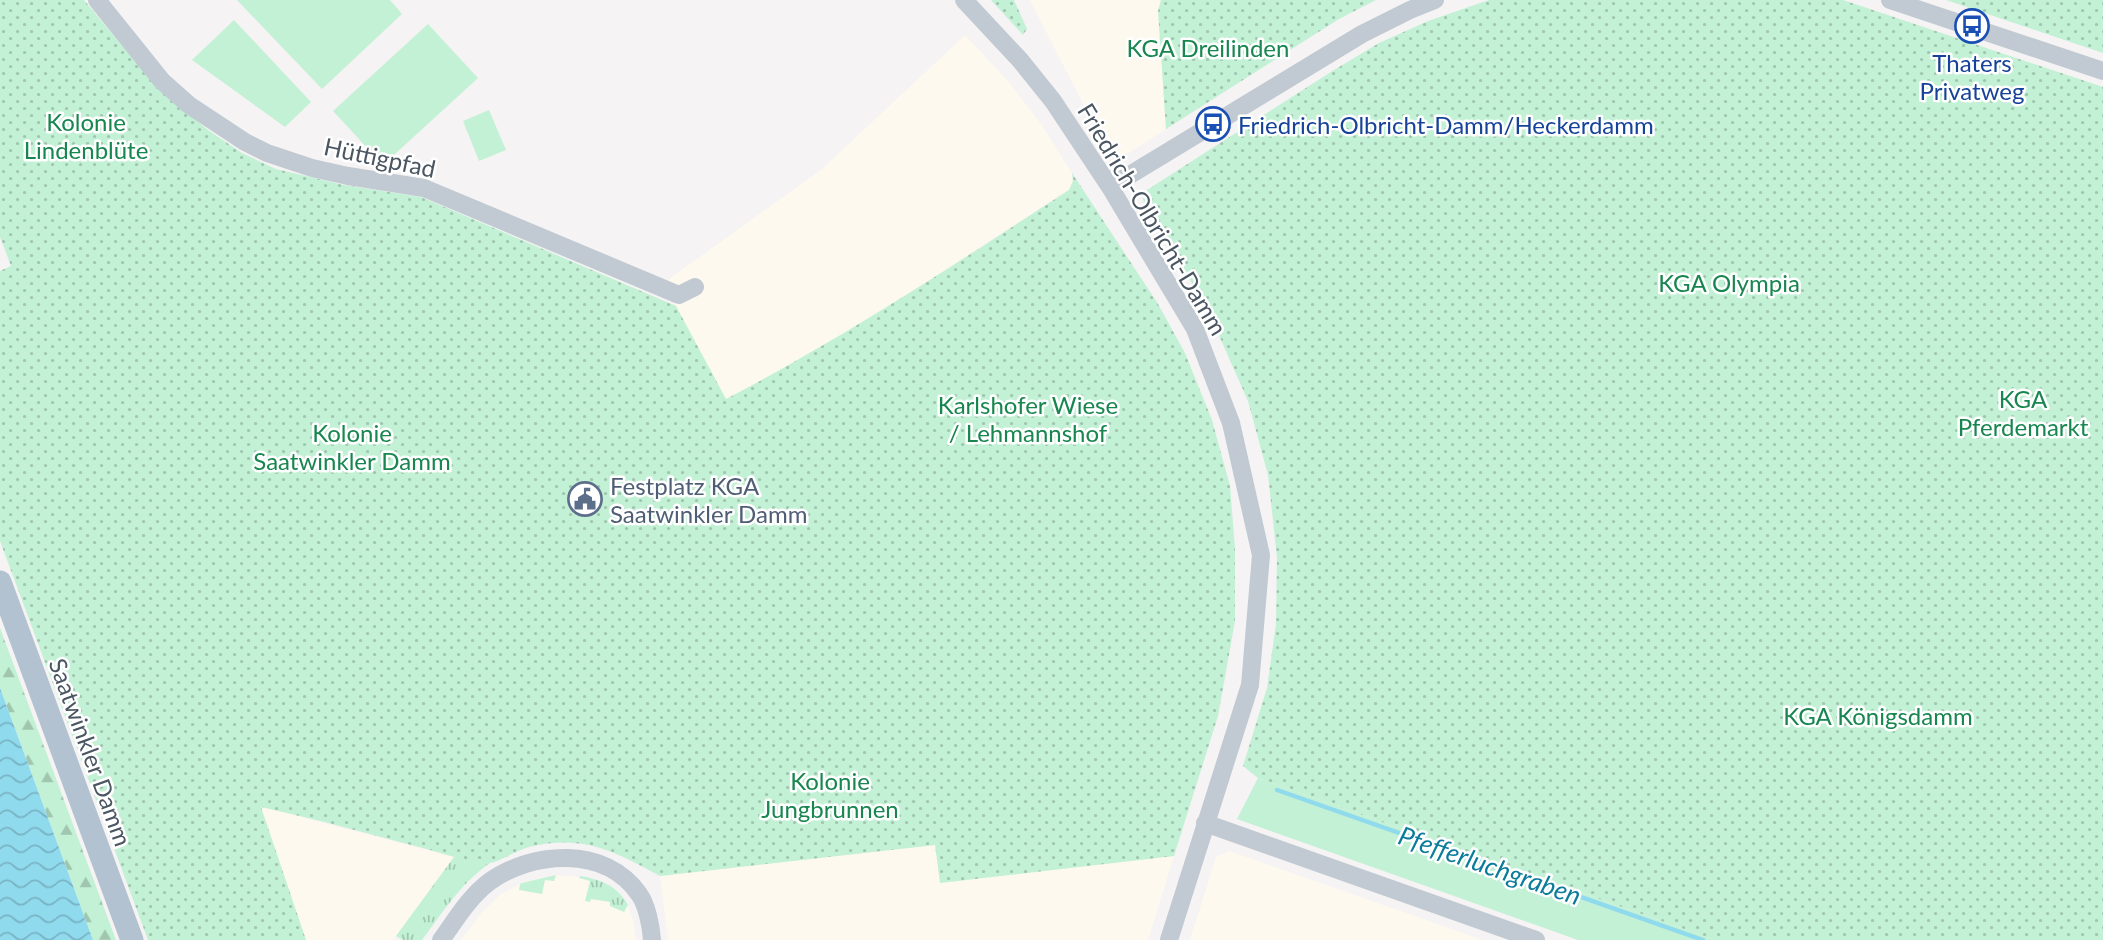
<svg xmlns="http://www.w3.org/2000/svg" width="2103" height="940" font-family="Lato,sans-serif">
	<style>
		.commercial { fill: #fdf9ef }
		.grass { fill: url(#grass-tufts) }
		.forest { fill: url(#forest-firs) }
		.park { fill: #c3f1d5 }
		.garden { fill: url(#garden-dots) }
		.water { fill: url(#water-waves) }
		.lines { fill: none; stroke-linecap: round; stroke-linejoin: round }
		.stream { stroke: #90daee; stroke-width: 4.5 }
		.minor { stroke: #c1cad2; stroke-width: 18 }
		.major { stroke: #b3c2d1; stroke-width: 23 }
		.labels { text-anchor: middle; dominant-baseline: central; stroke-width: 5; stroke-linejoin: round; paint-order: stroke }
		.park-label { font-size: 24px; fill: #17864f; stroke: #fff }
		.transit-label { font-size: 24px; fill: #164399; stroke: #fff }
		.street-label { font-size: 24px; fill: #4a5661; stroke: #fff }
		.service-label { font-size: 24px; fill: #4e5e75; stroke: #fff; text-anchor: start }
		.water-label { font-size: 26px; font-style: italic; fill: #0c7c9b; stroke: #fff }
	</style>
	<defs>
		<pattern id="grass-tufts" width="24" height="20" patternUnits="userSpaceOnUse" patternTransform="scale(1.75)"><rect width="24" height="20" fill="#c3f1d5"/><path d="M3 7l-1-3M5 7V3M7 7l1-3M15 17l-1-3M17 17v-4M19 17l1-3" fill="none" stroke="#a0c6b0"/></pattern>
		<pattern id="forest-firs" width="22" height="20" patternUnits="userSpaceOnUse" patternTransform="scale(1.75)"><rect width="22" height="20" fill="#c3f1d5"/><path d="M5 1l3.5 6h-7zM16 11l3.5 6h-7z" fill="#a0c6b0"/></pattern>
		<pattern id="garden-dots" width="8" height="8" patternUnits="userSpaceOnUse" patternTransform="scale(1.75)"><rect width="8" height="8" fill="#c3f1d5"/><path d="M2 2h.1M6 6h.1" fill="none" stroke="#a0c6b0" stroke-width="1.8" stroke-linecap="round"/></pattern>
		<pattern id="water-waves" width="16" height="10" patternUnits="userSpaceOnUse" patternTransform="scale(1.75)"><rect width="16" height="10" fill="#90daee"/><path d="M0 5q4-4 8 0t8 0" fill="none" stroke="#78b4c4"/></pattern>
	</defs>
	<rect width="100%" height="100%" fill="#f5f3f3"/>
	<path class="commercial" d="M1030 0H1161L1158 11 1166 129 1129 153 1119 154 1110 149 1087 112Z
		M965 35 1009 82 1043 127 1072 173 1073 181 1071 188 885 309 763 380 726 399 676 306 665 282 822 169Z
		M260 807 278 811 454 857 393 940H306Z
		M936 845 940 883 1174 856 1148 940H668L660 876Z
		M1229 851 1483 940H1190L1216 857Z
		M556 875 592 878 614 888 628 905 634 923 636 940H461L482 912 501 894 522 883Z"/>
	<path class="grass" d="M454 857 490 863C461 883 443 912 422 940H403L396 936Z
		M556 875 554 881 545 880 542 894 519 890 520 884 522 883Z
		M580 876C600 879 618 886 628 905L624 912 610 906V902L591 899 590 902 585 901 590 881 579 878Z"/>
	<path class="forest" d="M0 628 116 940H93L0 688Z"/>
	<path class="park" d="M237 0H390L402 14 322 89Z
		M234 20 311 102 285 127 192 60Z
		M428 24 478 78 383 165 333 111Z
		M489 110 506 150 479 161 463 121Z
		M1258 778 1715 940H1578L1237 819Z"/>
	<path class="garden" d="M0 0H84L154 84 208 130 242 153 276 169 344 185 421 197 676 306 726 399C845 337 957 263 1069 190L1073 181 1072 173 1158 304 1185 353 1212 420 1230 486 1235 549V621L1218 716 1174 856 940 883 935 845 660 876C614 851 583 834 529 847 517 850 499 862 489 863 477 864 440 853 427 849 372 835 317 819 261 807L306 940H148L0 541V271L11 266 0 237Z
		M991 0H1014L1027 29 1023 35Z
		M1161 0H1376L1339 19 1166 129 1158 11Z
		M1489 0H1843L2103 87V940H1715L1258 778 1243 766 1267 688 1276 624 1277 557 1268 475 1248 401 1206 306 1145 207 1143 199 1147 190 1334 70 1379 43 1428 21Z
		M1946 0H2103V53Z"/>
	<path class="water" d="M0 688 93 940H0Z"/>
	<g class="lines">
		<path class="stream" d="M1277 790 1703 940"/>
		<path class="minor" d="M97 0 162 81 189 105 245 142 267 153 312 168 348 176 424 188 679 295 695 287
			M964 0 1020 60 1053 101 1110 187 1195 329 1231 423 1261 555 1250 685 1169 940
			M1890 0 2103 71
			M1110 187 1362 34 1410 10 1435 0
			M1205 823 1536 940
			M441 940C455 921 469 897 489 882 532 851 605 845 639 894 647 905 651 926 652 940"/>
		<path class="major" d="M0 582 132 940"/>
	</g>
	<defs>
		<g id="bus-ring" transform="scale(1.75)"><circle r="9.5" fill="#fff" stroke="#1a4fb4" stroke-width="1.5"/><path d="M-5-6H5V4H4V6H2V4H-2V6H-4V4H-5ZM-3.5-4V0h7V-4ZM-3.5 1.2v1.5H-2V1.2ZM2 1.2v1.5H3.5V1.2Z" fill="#1a4fb4"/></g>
		<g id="civic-ring" transform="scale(1.75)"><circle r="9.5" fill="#fff" stroke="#5c6f8a" stroke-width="1.5"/><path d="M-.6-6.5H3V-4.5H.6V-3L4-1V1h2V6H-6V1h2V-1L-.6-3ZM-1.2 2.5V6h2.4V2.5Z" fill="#5c6f8a"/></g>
	</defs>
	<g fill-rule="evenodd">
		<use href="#bus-ring" x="1972" y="26"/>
		<use href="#bus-ring" x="1213" y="124"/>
		<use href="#civic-ring" x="585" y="499"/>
	</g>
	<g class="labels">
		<g class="park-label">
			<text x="1208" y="47">KGA Dreilinden</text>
			<text x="86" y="121">Kolonie<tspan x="86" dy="28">Lindenblüte</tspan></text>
			<text x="1729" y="282">KGA Olympia</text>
			<text x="2023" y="398">KGA<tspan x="2023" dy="28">Pferdemarkt</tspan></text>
			<text x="1028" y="404">Karlshofer Wiese<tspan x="1028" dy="28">/ Lehmannshof</tspan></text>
			<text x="352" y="432">Kolonie<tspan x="352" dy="28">Saatwinkler Damm</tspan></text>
			<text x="1878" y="715">KGA Königsdamm</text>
			<text x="830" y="780">Kolonie<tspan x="830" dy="28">Jungbrunnen</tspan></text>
		</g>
		<g class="transit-label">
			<text x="1972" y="62">Thaters<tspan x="1972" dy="28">Privatweg</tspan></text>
			<text x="1238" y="124" text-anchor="start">Friedrich-Olbricht-Damm/Heckerdamm</text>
		</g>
		<g class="street-label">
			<text transform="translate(380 157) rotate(12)">Hüttigpfad</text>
			<text transform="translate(1153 219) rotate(59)">Friedrich-Olbricht-Damm</text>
			<text transform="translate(91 752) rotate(70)">Saatwinkler Damm</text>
		</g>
		<g class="service-label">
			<text x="610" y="485">Festplatz KGA<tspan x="610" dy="28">Saatwinkler Damm</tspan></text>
		</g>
		<g class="water-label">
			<text transform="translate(1490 865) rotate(19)">Pfefferluchgraben</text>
		</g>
	</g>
</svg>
